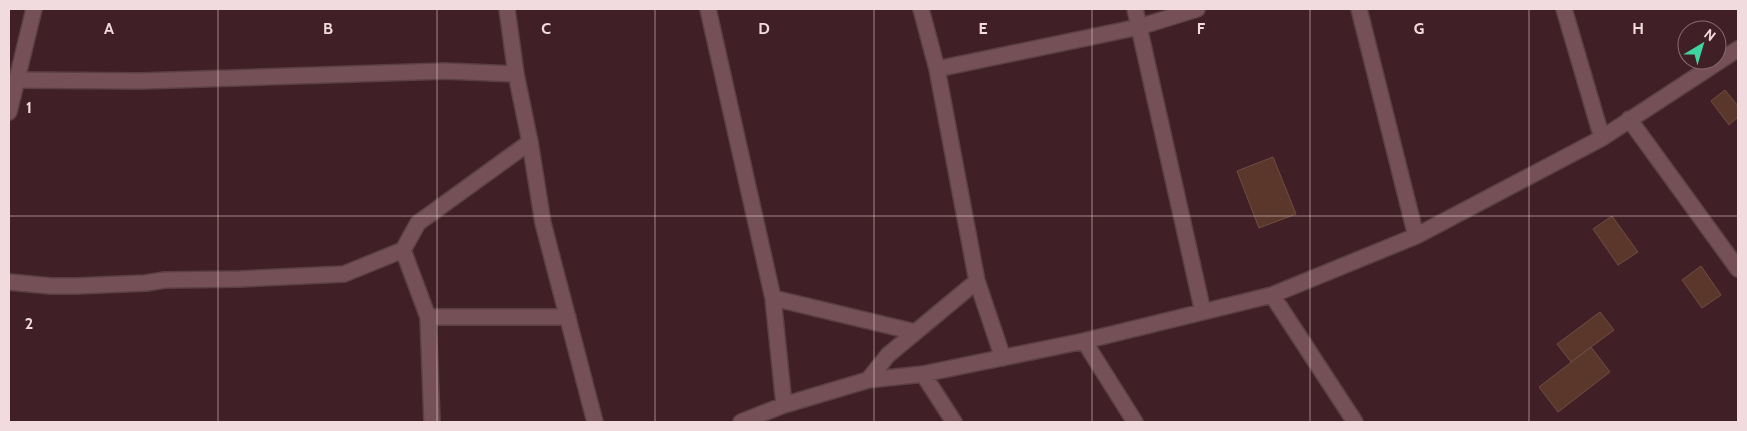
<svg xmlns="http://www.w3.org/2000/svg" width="1747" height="431" font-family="Cabin,sans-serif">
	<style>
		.building { fill: #5b372b; stroke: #6f4e42 }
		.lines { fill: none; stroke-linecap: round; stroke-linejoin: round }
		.minor-casing { stroke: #5a3f45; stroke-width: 18 }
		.tertiary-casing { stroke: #5a3f45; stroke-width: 18 }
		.minor { stroke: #755157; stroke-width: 15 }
		.tertiary { stroke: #755157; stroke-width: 15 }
		.grid { fill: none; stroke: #f2dbde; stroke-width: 1; stroke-opacity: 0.55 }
		.grid-label { font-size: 16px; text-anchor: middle; font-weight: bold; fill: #f2dbde; stroke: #402026; stroke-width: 4.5; stroke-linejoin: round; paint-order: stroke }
	</style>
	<rect width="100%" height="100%" fill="#402026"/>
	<path class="building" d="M1725 90 1738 106V117L1729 125 1711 101Z
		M1273 157 1296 214 1259 228 1237 171Z
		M1612 216 1638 252 1618 265 1593 229Z
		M1701 266 1721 295 1702 308 1682 280Z
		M1600 312 1614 330 1571 362 1557 344Z
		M1591 347 1610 372 1558 412 1539 387Z"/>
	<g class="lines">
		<g class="minor-casing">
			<path id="minor" d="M507 9 516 74 530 142 543 223 595 422
				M708 9 773 298 784 405
				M921 9 937 69 977 281 1003 358
				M1135 9 1139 27 1197 9
				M1359 9 1416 236
				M1564 9 1602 138
				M937 69 1139 27 1203 312
				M16 80 141 81 445 71 516 74
				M1629 119 1738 269
				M9 282 51 286H76L146 283 165 280 240 279 344 274 403 250
				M1272 295 1355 422
				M773 298 915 332
				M428 317H568
				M1084 341 1135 422
				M923 374 954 422
				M868 380 888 355 977 281
				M432 422 428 317 403 250 418 223 530 142
				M741 422 784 405 868 380 923 374 1084 341 1272 295 1416 236 1602 138 1738 49"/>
		</g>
		<g class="tertiary-casing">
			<path id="tertiary" d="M9 112 34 9"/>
		</g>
		<use href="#minor" class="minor"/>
		<use href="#tertiary" class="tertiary"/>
	</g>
	<path class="grid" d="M218 9V422M437 9V422M655 9V422M874 9V422M1092 9V422M1310 9V422M1529 9V422M9 216H1738"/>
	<g class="grid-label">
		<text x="109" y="34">A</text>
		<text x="328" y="34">B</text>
		<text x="546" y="34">C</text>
		<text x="764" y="34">D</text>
		<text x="983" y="34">E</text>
		<text x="1201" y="34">F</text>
		<text x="1419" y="34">G</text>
		<text x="1638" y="34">H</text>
		<text x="29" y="113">1</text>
		<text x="29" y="329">2</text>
	</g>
	<rect width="1747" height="431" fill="none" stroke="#f2dbde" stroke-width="20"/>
	<g transform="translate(1702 45) rotate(38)"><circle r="24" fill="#402026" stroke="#876b70"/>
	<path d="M0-4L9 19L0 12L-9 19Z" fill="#3fd4a2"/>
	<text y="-8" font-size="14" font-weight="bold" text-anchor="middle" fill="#f2dbde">N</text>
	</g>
</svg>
